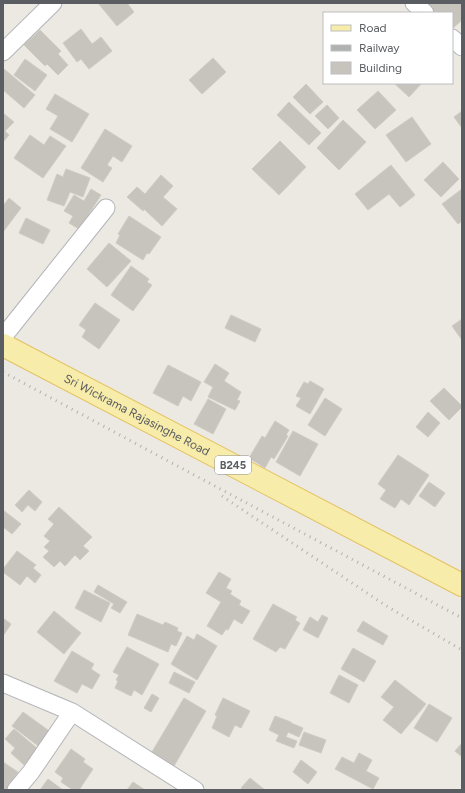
<svg xmlns="http://www.w3.org/2000/svg" width="465" height="793" font-family="Figtree,sans-serif">
	<style>
		.building { fill: #c7c4be; stroke: #cfcbc0 }
		.lines { fill: none; stroke-linecap: round; stroke-linejoin: round }
		.minor-casing { stroke: #b2b4b8; stroke-width: 19 }
		.major-casing { stroke: #e4c261; stroke-width: 24 }
		.minor { stroke: #fff; stroke-width: 17 }
		.major { stroke: #f7ecaa; stroke-width: 22 }
		.rail { stroke: #b0b1b1; stroke-width: 3; stroke-dasharray: 1 5; stroke-linecap: butt }
		.labels { text-anchor: middle; dominant-baseline: central; stroke-width: 3; stroke-linejoin: round; paint-order: stroke }
		.shield { fill: #fff; stroke: #8c8e90; stroke-width: 1 }
		.shield-label { font-size: 11px; font-weight: bold; fill: #5a5d61 }
		.street-label { font-size: 12px; fill: #5a5d61; stroke: #fff }
	</style>
	<rect width="100%" height="100%" fill="#ebe9e1"/>
	<path class="building" d="M98 3H127L134 12 117 26Z
		M425 3H462V20L452 29V13H434Z
		M81 29 92 44 101 37 112 51 89 69 81 59 77 62 63 43Z
		M40 30 61 51 58 54 68 65 58 75 47 64 45 66 24 45Z
		M213 58 226 72 202 94 189 80Z
		M25 59 47 75 35 91 14 75Z
		M4 69 35 95 24 108 3 90Z
		M394 83H422L409 97Z
		M306 84 323 102 310 114 293 97Z
		M378 91 396 110 375 129 357 110Z
		M55 94 89 114 72 142 50 129 58 116 46 109Z
		M289 102 321 133 309 145 277 115Z
		M327 105 339 118 328 129 315 116Z
		M462 111V128L454 117Z
		M3 113 14 122 5 131 9 135 3 142Z
		M412 117 431 144 406 162 386 135Z
		M343 120 366 142 339 170 317 148Z
		M105 129 132 146 122 162 113 156 107 165 112 168 103 182 81 168Z
		M30 135 44 145 50 136 66 146 43 178 14 158Z
		M280 141 306 167 279 195 252 169Z
		M443 162 459 179 441 197 424 180Z
		M391 165 415 195 400 207 389 194 368 210 355 194Z
		M66 169 90 178 83 197 70 192 64 206 47 200 57 174 63 177Z
		M161 175 173 186 163 197 177 209 162 226 144 209 143 211 127 197 137 187 145 194Z
		M91 189 101 195 79 229 69 223 73 216 64 211 74 195 84 201Z
		M462 189V221L458 224 442 204Z
		M9 198 21 208 3 232V206Z
		M129 216 161 237 149 254 147 253 143 260 116 243 120 235 118 234Z
		M26 218 50 230 43 244 19 233Z
		M109 243 131 261 107 287 87 269Z
		M131 266 149 279 147 282 152 285 133 311 111 295Z
		M95 303 120 320 99 349 82 337 86 330 79 325Z
		M231 315 261 329 255 342 225 328Z
		M462 319V340L452 326Z
		M215 364 229 373 224 381 241 392 237 400 240 401 235 410 208 397 213 387 204 382Z
		M168 365 201 382 191 401 183 396 178 406 153 393Z
		M310 381 324 389 310 414 296 406 301 398 296 396 304 382 308 384Z
		M444 388 462 406V407L449 420 430 401Z
		M325 398 342 409 325 436 308 425Z
		M208 399 226 409 213 434 194 424Z
		M428 412 440 423 428 437 416 427Z
		M275 421 289 430 286 435 288 436 274 459 271 457 265 468 249 458 262 436 265 438Z
		M293 431 318 444 300 476 276 462Z
		M398 455 429 475 409 505 401 499 395 508 380 499 386 490 378 484Z
		M429 482 445 493 435 507 419 496Z
		M29 490 42 502 35 511 28 505 22 512 15 505Z
		M59 507 92 537 83 546 89 551 80 560 75 555 65 566 60 561 54 567 43 557 49 551 44 547 50 541 44 536 54 524 48 519Z
		M3 510 21 524 12 534 3 527Z
		M17 551 36 565 33 568 41 575 35 583 27 576 20 585 3 572V569Z
		M219 572 231 579 226 588 232 591 230 594 241 601 239 605 250 611 242 624 234 619 228 630 226 629 222 635 207 626 221 602 206 593Z
		M98 585 127 602 120 613 111 608 114 604 94 592Z
		M84 590 110 603 101 622 75 608Z
		M273 604 297 617 295 620 300 623 285 649 280 647 276 652 253 639Z
		M54 611 81 633 64 654 37 632Z
		M137 614 163 625 165 622 178 628 177 631 182 633 176 646 171 644 168 652 128 635Z
		M322 615 328 618 318 638 303 630 310 617 318 622Z
		M3 618 11 624 3 636Z
		M363 621 388 636 383 645 357 631Z
		M197 634 217 646 197 680 171 664 187 636 194 640Z
		M127 647 159 664 142 695 134 690 131 696 115 688 118 681 116 680 119 675 113 672Z
		M353 648 376 661 364 682 341 669Z
		M72 651 94 664 91 669 100 675 92 689 82 684 77 693 54 681Z
		M174 672 195 682 189 693 169 683Z
		M339 675 358 685 349 703 330 693Z
		M395 680 426 704 401 734 383 720 394 707 381 697Z
		M152 694 159 698 151 712 144 708Z
		M184 698 206 711 174 766 152 752Z
		M223 698 250 711 241 728 235 725 229 737 212 728 217 716 215 715Z
		M429 704 452 718 437 742 414 728Z
		M23 712 52 733 41 748 12 726Z
		M275 716 291 722V723L303 728 299 737 288 732 286 737 297 741 294 748 276 741 279 735 269 730Z
		M14 729 38 749 24 765 11 753 15 748 5 739Z
		M304 732 326 740 321 753 299 745Z
		M462 743V757L455 751Z
		M71 749 85 759 83 762 93 769 79 790H73L61 782 63 778 55 772Z
		M359 753 372 760 366 771 379 778 373 789 335 769 342 757 354 763Z
		M301 760 317 772 308 784 293 772Z
		M3 762 18 772 6 790 3 789Z
		M250 778 265 790H243L241 788Z
		M48 779 63 790H40Z
		M133 782 145 790H127Z"/>
	<g class="lines">
		<g class="minor-casing">
			<path id="minor" d="M414 3 425 13
				M452 38 462 47
				M3 52 53 3
				M3 337 106 208
				M3 683 72 712 195 790
				M16 790 31 772 72 712"/>
		</g>
		<g class="major-casing">
			<g id="major">
				<path id="s1" d="M3 345 462 585"/>
			</g>
		</g>
		<use href="#minor" class="minor"/>
		<use href="#major" class="major"/>
		<path class="rail" d="M3 372 183 469 462 618
			M222 496 388 607 462 650"/>
	</g>
	<g class="labels">
		<rect class="shield" x="215" y="456" width="36" height="18" rx="3"/>
		<g class="shield-label">
			<text x="233" y="465">B245</text>
		</g>
		<g class="street-label">
			<text stroke="none"><textPath href="#s1" startOffset="151">Sri Wickrama Rajasinghe Road</textPath></text>
		</g>
	</g>
	<rect width="465" height="793" fill="none" stroke="#5a5d61" stroke-width="8"/>
	<rect x="323" y="12" width="130" height="72" fill="#ffffff" stroke="#bdbec0"/>
	<rect x="331" y="25" width="20" height="6" fill="#f7ecaa" stroke="#bdbec0"/>
	<text x="359" y="32" font-size="12" fill="#5a5d61">Road</text>
	<rect x="331" y="45" width="20" height="6" fill="#b0b1b1" stroke="#bdbec0"/>
	<text x="359" y="52" font-size="12" fill="#5a5d61">Railway</text>
	<rect x="331" y="62" width="20" height="12" fill="#c7c4be" stroke="#bdbec0"/>
	<text x="359" y="72" font-size="12" fill="#5a5d61">Building</text>
</svg>
